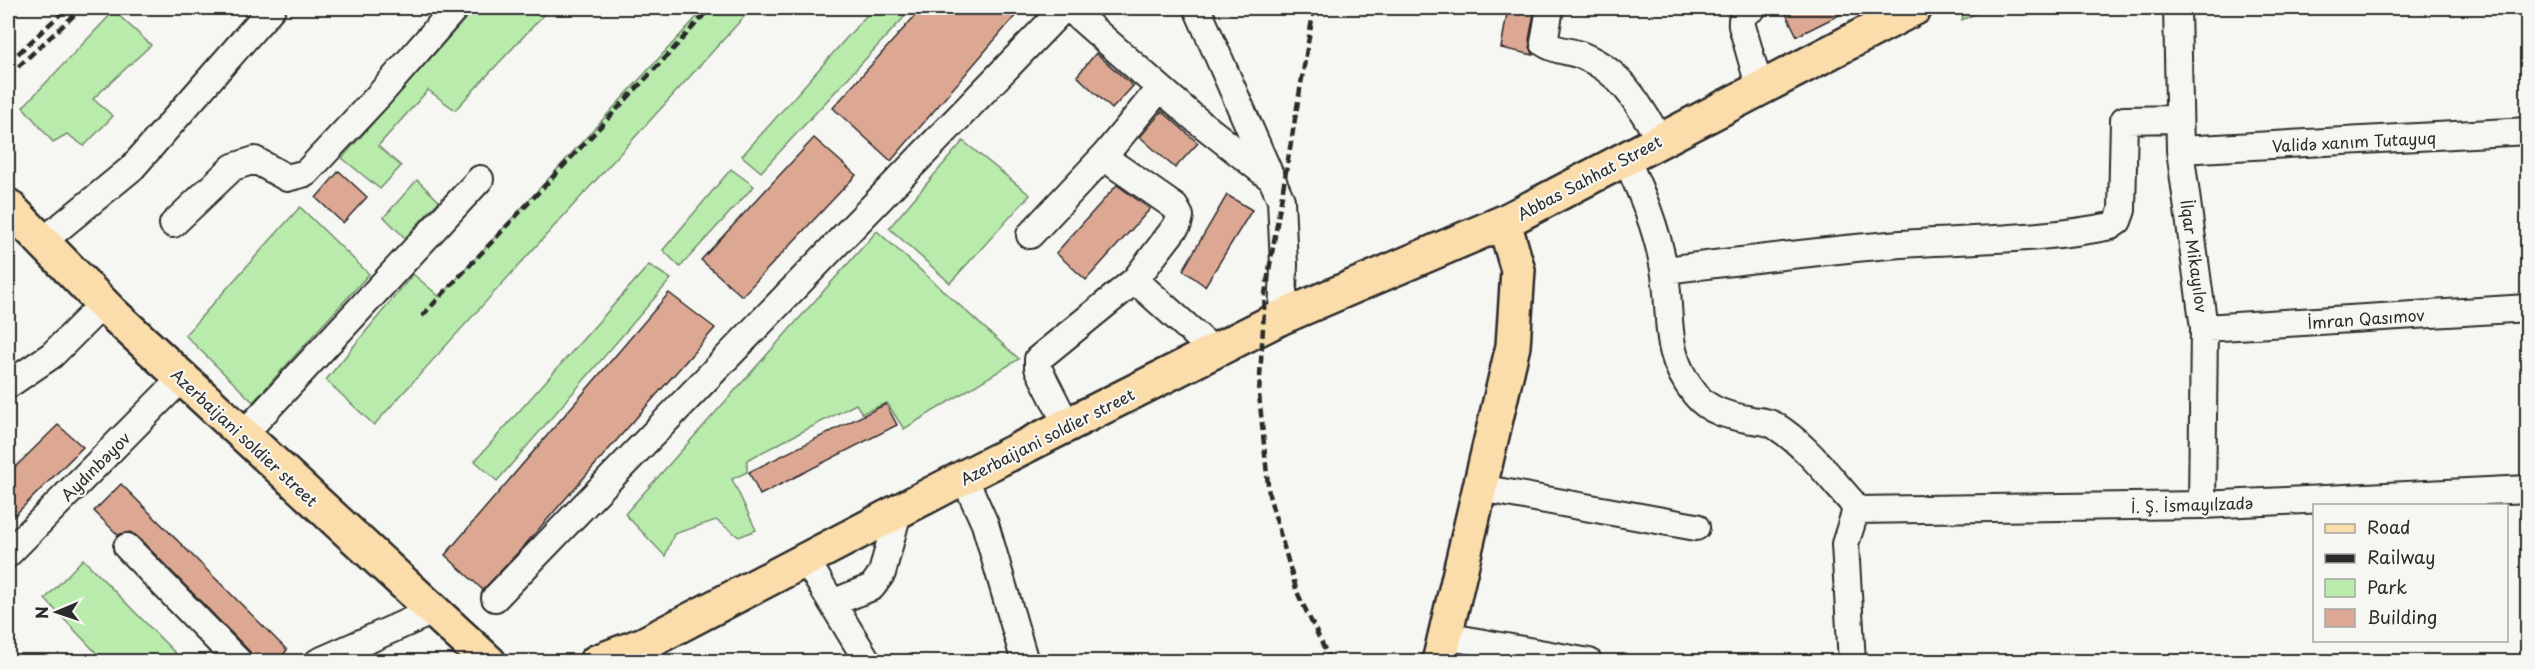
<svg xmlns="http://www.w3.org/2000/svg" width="2535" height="669" font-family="'Playpen Sans',sans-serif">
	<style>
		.green { fill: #b8ebac; stroke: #728b6c; stroke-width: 1.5 }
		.building { fill: #dda893; stroke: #2b2b2b; stroke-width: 1.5 }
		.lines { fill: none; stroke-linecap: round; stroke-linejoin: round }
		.minor-casing { stroke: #2b2b2b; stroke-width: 30 }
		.major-casing { stroke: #2b2b2b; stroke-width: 38 }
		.minor { stroke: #f6f6f2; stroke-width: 26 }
		.major { stroke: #fbddab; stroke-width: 33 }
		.rail { stroke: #2b2b2b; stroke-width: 4.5; stroke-dasharray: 9 4.5; stroke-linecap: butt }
		.labels { text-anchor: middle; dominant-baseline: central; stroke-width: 4.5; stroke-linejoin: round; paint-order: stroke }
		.street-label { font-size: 16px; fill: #2b2b2b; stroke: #f6f6f2 }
	</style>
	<rect width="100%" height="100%" fill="#f6f6f2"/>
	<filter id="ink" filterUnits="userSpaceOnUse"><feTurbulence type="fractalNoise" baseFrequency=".0167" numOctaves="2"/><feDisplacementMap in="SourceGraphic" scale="12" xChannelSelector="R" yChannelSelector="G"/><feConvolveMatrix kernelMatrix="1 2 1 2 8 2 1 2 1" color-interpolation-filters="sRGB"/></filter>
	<g filter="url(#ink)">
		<path class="green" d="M475 8H550L455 110 428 90 378 146 401 166 380 189 342 158Z
			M705 8H752L374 425 326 380 413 274 440 297Z
			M873 8H899L907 14 761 172 742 156Z
			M1964 8H1988L1962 20Z
			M114 11 151 45 93 99 113 116 84 146 67 134 53 142 23 107Z
			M963 141 1030 195 950 283 889 228Z
			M731 169 754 186 680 267 663 250Z
			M417 180 439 201 405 238 384 217Z
			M300 207 369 274 253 402 185 335Z
			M877 231 1019 359 904 429 887 403 862 413 856 404 747 460V472L732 479 756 530 739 537 716 520 674 534 665 556 625 514Z
			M649 265 671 279 497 481 475 461Z
			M83 559 182 660 104 661 45 599Z"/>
		<path class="building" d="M922 8H1022L891 161 833 108Z
			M1508 8H1535L1529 40 1533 55 1501 48Z
			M1783 8H1853L1797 36Z
			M1096 53 1133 86 1112 109 1077 76Z
			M1162 111 1198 143 1175 168 1140 137Z
			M814 138 856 175 742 296 701 260Z
			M339 171 367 197 343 223 316 198Z
			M1117 185 1150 209 1086 280 1056 253Z
			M1227 195 1252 210 1205 286 1183 270Z
			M669 293 715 328 524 546 483 590 445 555Z
			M886 404 897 425 760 495 749 472Z
			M58 425 83 447 8 522V474Z
			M121 484 287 650 277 662H254L250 652 138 537 130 532 118 535 94 511Z"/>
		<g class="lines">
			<g class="minor-casing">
				<path id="minor" d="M1069 8 1193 117 1268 176
					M1197 8 1281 200 1284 265 1282 317
					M1550 8 1544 43C1557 52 1569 50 1583 56 1622 72 1639 105 1660 140
					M1753 8C1744 13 1741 16 1742 26L1760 89
					M2177 8 2180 150 2204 328 2202 505
					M2180 150 2528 131
					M1625 157C1642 193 1657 229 1664 269 1673 316 1661 352 1695 394 1709 412 1730 416 1752 420 1759 421 1767 421 1774 425 1805 444 1827 474 1851 501L1856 510
					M173 224 233 167 255 160 287 178 306 173 381 93 455 8
					M1030 235 1105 155
					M42 242 132 168 272 8
					M1665 270C1744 261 1822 250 1901 244 1971 239 2042 240 2111 226L2118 221 2122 210 2124 120 2179 119
					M1135 280 1214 351
					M2204 328 2528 308
					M8 385 52 355 103 304
					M1067 425 1038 368V359L1135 280 1178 224 1180 216 1175 207 1112 163 1105 155 1160 88
					M243 435 480 179
					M964 477 985 524 1025 662
					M1480 488 1696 527
					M1856 510 2202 505 2528 489
					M127 547 239 662
					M8 554 182 378
					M806 560 868 662
					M495 598 1064 8
					M832 603 872 587 882 573 898 512
					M1445 636 1589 662
					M318 662 433 611
					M1852 662 1845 544 1856 510"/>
			</g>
			<g class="major-casing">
				<path id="major" d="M8 206 111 312 489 662
					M596 662 644 644 964 477 1282 317 1504 222 1915 8
					M1439 662 1513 346 1518 270 1504 222"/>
			</g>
			<use href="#minor" class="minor"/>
			<use href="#major" class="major"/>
			<path class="rail" d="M1314 8 1265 294 1259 394 1269 495 1297 592 1331 662
				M8 63 67 8
				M8 76 82 8
				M422 316 667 56 710 8"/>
		</g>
	</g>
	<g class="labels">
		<g class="street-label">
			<text transform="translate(2354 141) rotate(-3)">Validə xanım Tutayuq</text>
			<text transform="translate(1589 177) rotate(-28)">Abbas Sahhat Street</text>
			<text transform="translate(2195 256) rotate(82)">İlqar Mikayılov</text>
			<text transform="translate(2366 318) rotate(-4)">İmran Qasımov</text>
			<text transform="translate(1047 436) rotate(-27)">Azerbaijani soldier street</text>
			<text transform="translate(245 437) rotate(43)">Azerbaijani soldier street</text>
			<text transform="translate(95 466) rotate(-45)">Aydınbəyov</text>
			<text transform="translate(2192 504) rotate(-2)">İ. Ş. İsmayılzadə</text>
		</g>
	</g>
	<rect width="2535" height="669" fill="none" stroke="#f6f6f2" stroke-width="30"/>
	<rect x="15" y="15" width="2505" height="639" fill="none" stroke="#2b2b2b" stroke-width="2" filter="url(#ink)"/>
	<rect x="2313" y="504" width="195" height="138" fill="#f6f6f2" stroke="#a5a5a2" stroke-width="1.5"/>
	<rect x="2325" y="524" width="30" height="9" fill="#fbddab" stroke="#a5a5a2" stroke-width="1.5"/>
	<text x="2367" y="534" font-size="18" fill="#2b2b2b">Road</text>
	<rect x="2325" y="554" width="30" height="9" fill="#2b2b2b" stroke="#a5a5a2" stroke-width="1.5"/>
	<text x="2367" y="564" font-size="18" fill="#2b2b2b">Railway</text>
	<rect x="2325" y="579" width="30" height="18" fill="#b8ebac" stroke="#a5a5a2" stroke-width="1.5"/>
	<text x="2367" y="594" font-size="18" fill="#2b2b2b">Park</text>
	<rect x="2325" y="609" width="30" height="18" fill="#dda893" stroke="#a5a5a2" stroke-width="1.5"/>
	<text x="2367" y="624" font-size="18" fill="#2b2b2b">Building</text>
	<g transform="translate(57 612) rotate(268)" stroke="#f6f6f2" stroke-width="4.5" paint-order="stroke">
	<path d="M0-4.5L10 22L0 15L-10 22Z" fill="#2b2b2b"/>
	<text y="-9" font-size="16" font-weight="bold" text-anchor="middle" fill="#2b2b2b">N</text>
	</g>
</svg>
